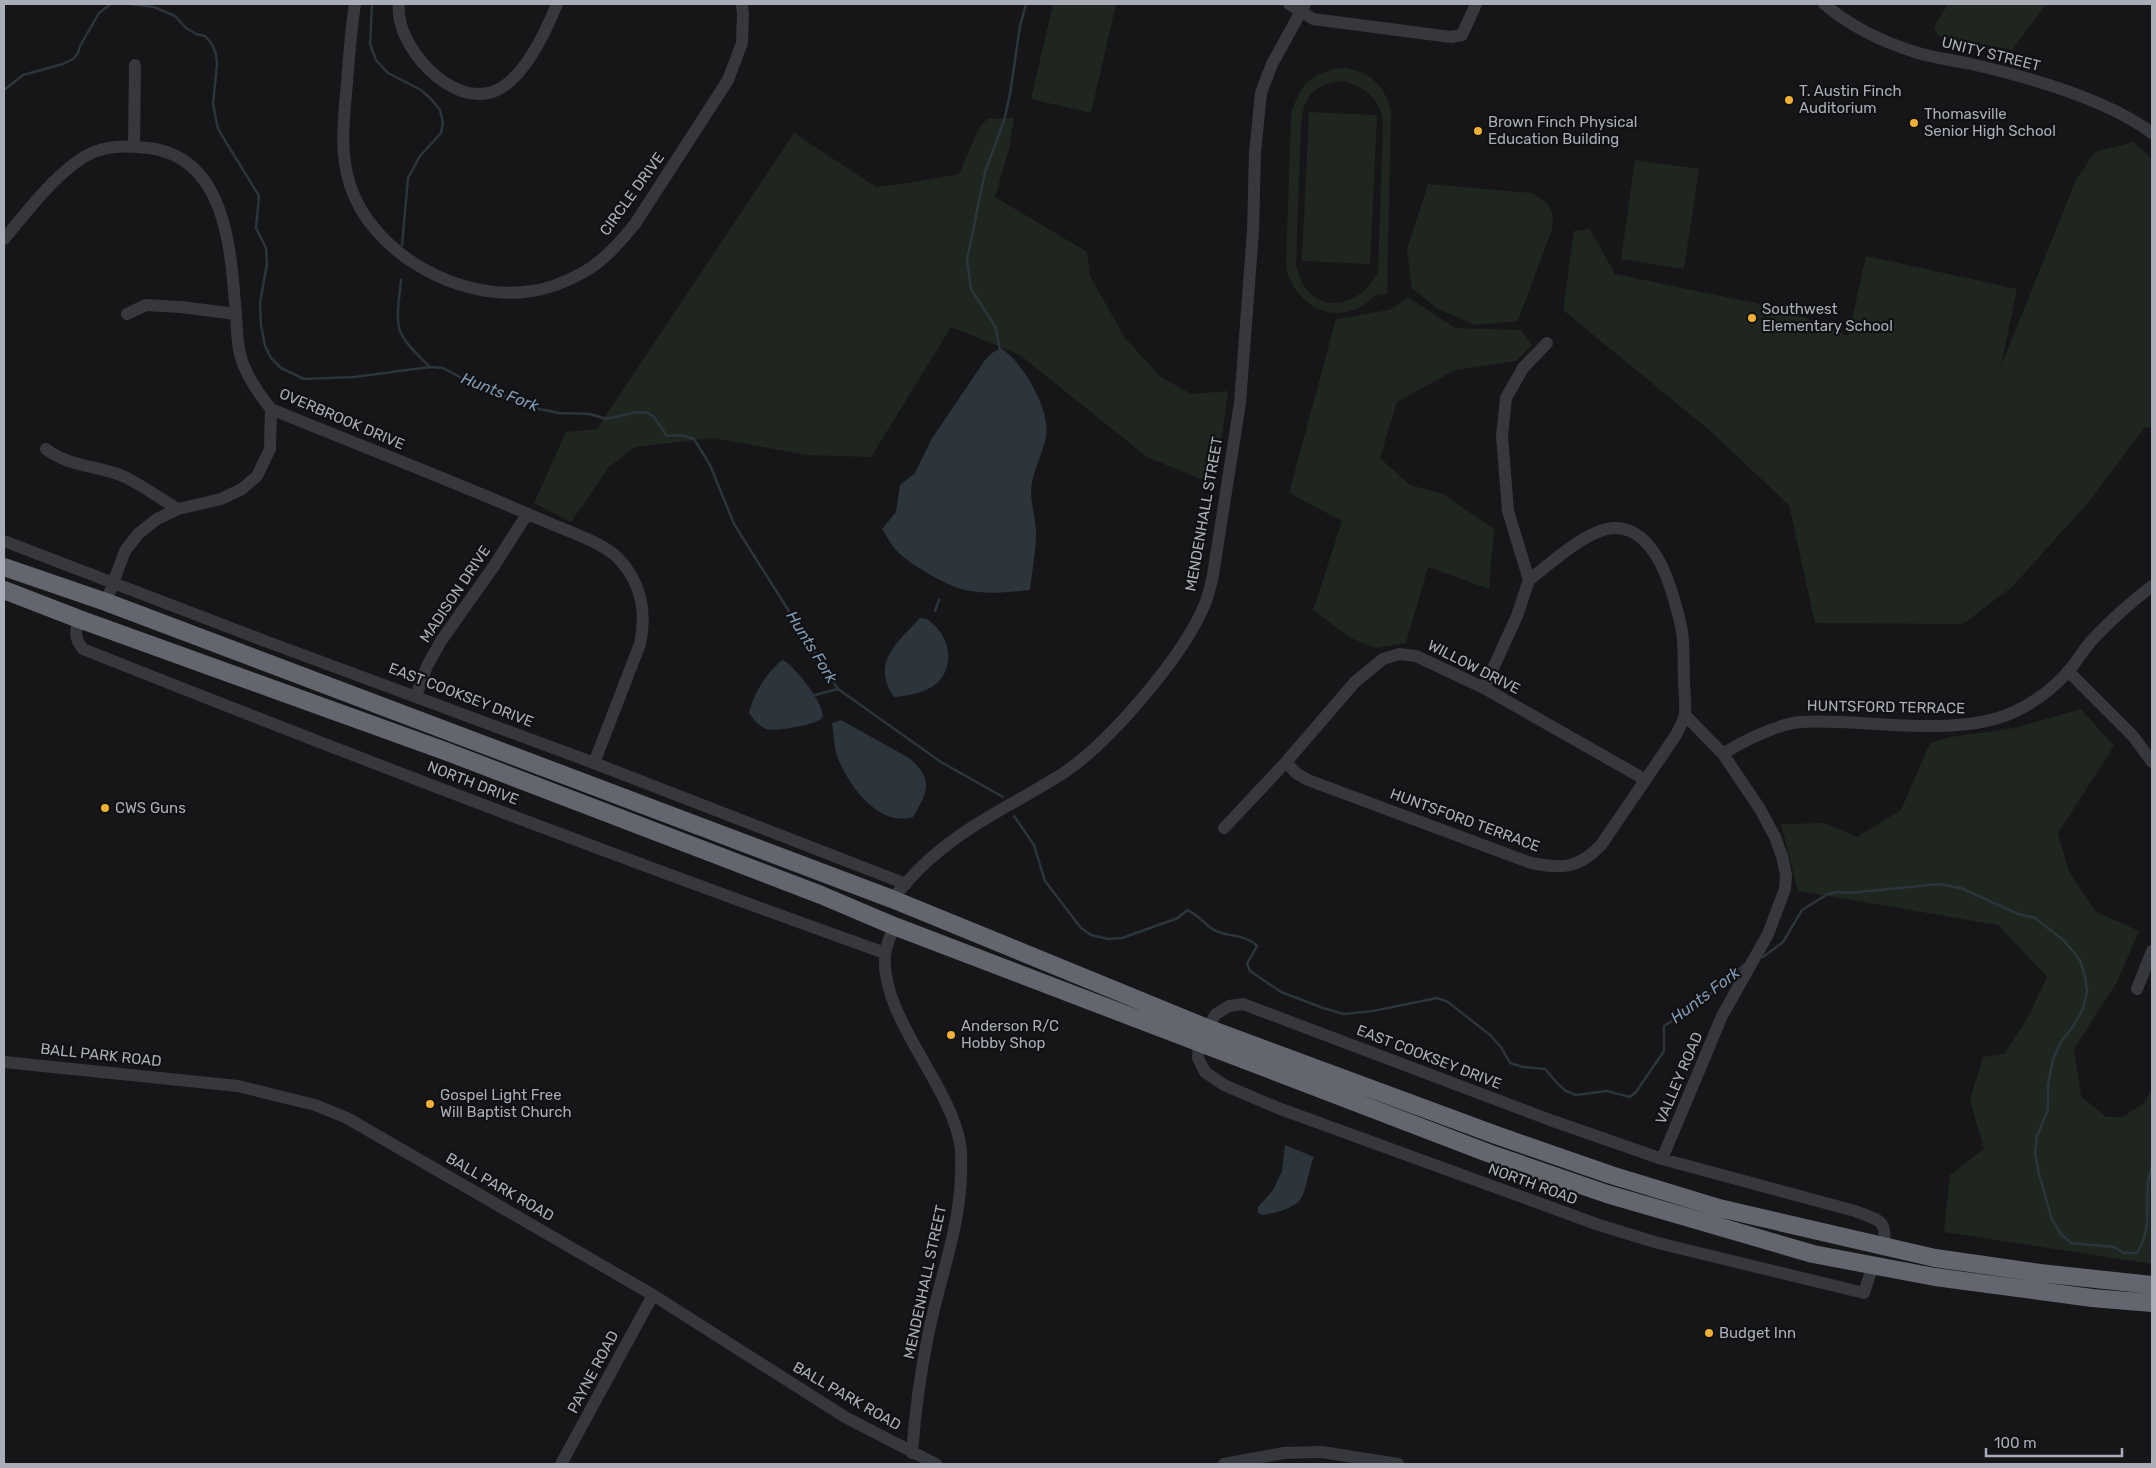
<svg xmlns="http://www.w3.org/2000/svg" width="2156" height="1468" font-family="Rubik,sans-serif">
	<style>
		.green { fill: #1e261f; fill-rule: evenodd }
		.water { fill: #2c353c }
		.lines { fill: none; stroke-linecap: round; stroke-linejoin: round }
		.stream { stroke: #2c353c; stroke-width: 2.5 }
		.minor { stroke: #37383d; stroke-width: 12 }
		.highway { stroke: #63666e; stroke-width: 18 }
		.poi-dot { fill: #f2b134; stroke: #111113; stroke-width: 2 }
		.labels { text-anchor: middle; dominant-baseline: central; stroke-width: 4.5; stroke-linejoin: round; paint-order: stroke }
		.street-label { font-size: 15px; fill: #a8adb8; stroke: #111113 }
		.poi-label { font-size: 15px; fill: #a8adb8; stroke: #111113; text-anchor: start }
		.water-label { font-size: 16px; font-style: italic; fill: #7f9bb3; stroke: #111113 }
	</style>
	<rect width="100%" height="100%" fill="#161618"/>
	<path class="green" d="M1053 4H1116L1091 113 1031 99Z
		M1948 4H2049L2044 7 2012 50 1938 36 1934 27Z
		M1345 68C1371 72 1386 87 1391 112L1387 294 1378 295 1377 293C1345 330 1298 312 1286 268L1291 115C1299 85 1313 70 1345 68ZM1344 81C1366 88 1380 99 1383 122L1378 272C1356 314 1306 315 1296 265L1301 124C1304 95 1315 83 1344 81Z
		M1309 112 1377 115 1370 264 1302 261Z
		M1014 118 1009 149 995 197 1087 252 1090 276 1125 338 1161 377 1191 394 1228 391 1215 485 1147 457 1020 355 951 327 871 457 807 455 713 438 635 447 609 467 571 522 534 503 566 432 597 429 794 133 876 187 909 183 959 174 979 128 987 119Z
		M2133 142 2152 159V427L2144 428 2087 504 2012 587 1963 624 1815 623 1789 505 1709 430 1563 310 1574 231 1590 229 1615 274 1784 309 1848 336 1866 256 2017 289 2001 366 2076 180 2095 152Z
		M1635 160 1699 169 1684 269 1621 259Z
		M1428 184 1532 193 1548 204 1553 216 1552 229 1518 321 1475 325 1438 309 1412 289 1407 249Z
		M1408 297 1455 328 1521 330 1532 345 1516 361 1455 370 1397 402 1380 458 1410 485 1443 494 1494 529 1489 589 1428 567 1406 643 1375 648 1351 638 1313 610 1342 521 1289 493 1336 319 1389 310Z
		M2081 709 2114 746 2058 833 2069 872 2096 912 2139 931 2117 982 2074 1049 2081 1096 2106 1117H2123L2145 1102 2152 1087V1264L1944 1232 1950 1175 1984 1149 1970 1100 1983 1057 2004 1054 2027 1019 2047 977 1998 925 1798 891 1781 824 1825 823 1857 837 1901 810 1930 743 1951 737 2014 728Z"/>
	<path class="water" d="M1001 348C1023 363 1051 409 1046 437 1042 456 1032 472 1031 491 1031 505 1036 519 1036 533 1036 552 1032 571 1030 590 1009 592 986 595 965 590 947 586 907 563 895 549 890 543 886 535 882 529L896 512 900 485 915 473 931 440 985 360 992 353Z
		M920 618C928 618 931 622 937 628 950 642 953 666 939 681 929 692 908 696 894 697 870 663 898 642 920 618Z
		M782 660C792 662 828 708 822 718 817 725 773 732 766 729 758 725 754 720 749 713 754 692 766 674 782 660Z
		M841 720 909 758C934 779 928 792 913 817 879 827 851 788 839 761 834 750 834 735 832 723Z
		M1285 1145 1314 1157C1309 1167 1306 1195 1299 1201 1291 1209 1273 1214 1262 1215L1258 1213V1207L1273 1190 1282 1171Z"/>
	<g class="lines">
		<path class="stream" d="M131 4 154 7 175 16 186 28 196 34 205 36 212 44 216 54 217 64 213 104 218 129 259 196 256 228 266 248 267 264 260 303 261 325 265 346 271 358 281 368 304 379 354 377 430 367 443 368 469 382 539 409 559 413 590 414 606 419 637 412 648 413 654 417 667 436 681 435 694 439 710 465 734 524 838 689 941 762 1003 797
			M372 4 370 44 376 60 388 73 421 90 431 99 440 110 443 123 441 133 420 156 408 178 402 245
			M4 90 23 75 63 64 73 59 78 53 80 46 99 13 111 4
			M401 280C400 295 395 316 400 331 406 345 419 356 430 367
			M1000 352 996 328 971 289 967 260 985 172 1004 121 1010 94 1020 26 1026 4
			M935 611 939 600
			M811 696 838 689
			M1014 816 1034 845 1045 881 1081 928 1091 935 1108 939 1122 938 1178 918 1187 910C1200 915 1206 927 1216 931 1230 937 1245 934 1257 946L1247 964 1250 971 1281 992 1323 1008 1344 1014 1373 1011 1437 998 1448 1002 1490 1035 1501 1047 1510 1063 1523 1067 1545 1069 1558 1084 1566 1091 1576 1095 1607 1091 1630 1097 1636 1092 1664 1051V1026L1695 1007 1745 964
			M1763 957 1783 942 1802 910 1828 894 1838 892 1849 893 1939 884 1961 888 2018 914 2035 918 2062 939 2073 951 2080 961 2085 976 2087 991 2083 1009 2072 1028 2062 1040 2053 1059 2048 1085V1109L2037 1136 2035 1153 2038 1170 2052 1220 2061 1234 2071 1243 2114 1247 2124 1253H2137C2156 1222 2141 1197 2152 1166"/>
		<path class="minor" d="M355 4C351 30 349 56 347 83 344 116 339 152 350 185 372 254 461 303 532 291 548 289 568 281 582 273 603 262 620 242 635 224L728 80 742 43 743 14 742 4
			M399 4C394 45 453 111 497 90 525 77 546 31 557 4
			M1289 4 1313 19 1451 37 1462 35 1476 4
			M1824 4C1850 26 1885 43 1918 53 1935 58 1953 60 1971 64 2028 77 2105 98 2152 133
			M134 146 135 65
			M4 239C27 212 66 159 100 150 115 145 133 146 149 148 228 158 231 254 236 316 237 328 237 342 240 354 245 374 258 393 271 409 361 446 453 481 542 520 562 529 602 542 617 557 641 581 647 612 640 644L594 763
			M127 314 146 305 181 307 236 314
			M46 449C71 468 98 465 125 477 143 486 161 499 178 509
			M4 541 265 641 594 763 906 884
			M1529 580 1508 511 1502 436 1506 398 1523 368 1547 343
			M106 602 125 551 138 534 157 519 178 509 221 499 242 489 257 476 270 449 271 409
			M79 619C75 632 74 638 83 649 349 755 616 857 885 953
			M2068 671 2133 736 2152 762
			M1484 688 1517 616 1529 580
			M416 696 427 666 441 641 494 566 527 514
			M1723 754C1741 742 1778 724 1800 722 1864 718 1956 739 2014 712 2034 703 2053 688 2068 672 2077 661 2084 649 2093 639 2112 619 2131 602 2152 586
			M1286 762 1296 773 1308 780 1531 863C1563 869 1578 869 1601 845L1676 735C1679 728 1684 721 1685 714 1686 703 1684 691 1684 680 1683 663 1685 643 1681 626 1673 592 1657 526 1613 528 1586 530 1550 564 1529 580
			M1224 828 1286 762 1355 682 1383 659 1399 654 1416 656 1484 688 1644 779
			M892 899C904 885 917 870 931 858 970 823 1018 802 1062 774 1109 743 1186 654 1206 601 1209 593 1211 584 1213 575L1240 403 1253 231 1255 153 1261 93 1272 64 1305 4
			M894 926C891 935 886 945 885 955 880 1015 949 1083 960 1143 962 1154 961 1166 961 1177 959 1232 938 1283 928 1336 920 1375 915 1414 912 1453
			M2137 989 2152 951
			M4 1062 238 1086 315 1105 347 1118 653 1295 845 1417 936 1464
			M1662 1159 1722 1016 1768 934 1785 889 1786 875 1782 856 1775 837 1760 809 1723 754 1685 715
			M1873 1265 1864 1293 1658 1243 1599 1225 1278 1108 1224 1085 1205 1072 1198 1058 1199 1042 1216 1014 1229 1006 1243 1004 1553 1121 1662 1159 1855 1211C1879 1221 1887 1218 1884 1246
			M561 1464 653 1295
			M1224 1464 1284 1453 1322 1452 1398 1464"/>
		<path class="highway" d="M4 567 106 602 892 899 1207 1028 1496 1135 1611 1175 1719 1208 1935 1258 2040 1273 2152 1285
			M4 590 79 619 445 751 821 895 894 926 1488 1153 1607 1194 1813 1254 1935 1277 2092 1298 2152 1303"/>
	</g>
	<g class="poi-dot">
		<circle cx="1789" cy="100" r="5"/>
		<circle cx="1914" cy="123" r="5"/>
		<circle cx="1478" cy="131" r="5"/>
		<circle cx="1752" cy="318" r="5"/>
		<circle cx="105" cy="808" r="5"/>
		<circle cx="951" cy="1035" r="5"/>
		<circle cx="430" cy="1104" r="5"/>
		<circle cx="1709" cy="1333" r="5"/>
	</g>
	<g class="labels">
		<g class="street-label">
			<text transform="translate(1991 54) rotate(14)">UNITY STREET</text>
			<text transform="translate(632 194) rotate(-54)">CIRCLE DRIVE</text>
			<text transform="translate(342 419) rotate(23)">OVERBROOK DRIVE</text>
			<text transform="translate(1204 514) rotate(-80)">MENDENHALL STREET</text>
			<text transform="translate(455 594) rotate(-56)">MADISON DRIVE</text>
			<text transform="translate(1474 667) rotate(27)">WILLOW DRIVE</text>
			<text transform="translate(461 695) rotate(21)">EAST COOKSEY DRIVE</text>
			<text transform="translate(1886 707) rotate(1)">HUNTSFORD TERRACE</text>
			<text transform="translate(473 783) rotate(21)">NORTH DRIVE</text>
			<text transform="translate(1465 820) rotate(20)">HUNTSFORD TERRACE</text>
			<text transform="translate(101 1055) rotate(6)">BALL PARK ROAD</text>
			<text transform="translate(1429 1057) rotate(21)">EAST COOKSEY DRIVE</text>
			<text transform="translate(1679 1078) rotate(-67)">VALLEY ROAD</text>
			<text transform="translate(1533 1184) rotate(20)">NORTH ROAD</text>
			<text transform="translate(500 1187) rotate(30)">BALL PARK ROAD</text>
			<text transform="translate(925 1282) rotate(-78)">MENDENHALL STREET</text>
			<text transform="translate(593 1372) rotate(-62)">PAYNE ROAD</text>
			<text transform="translate(847 1396) rotate(30)">BALL PARK ROAD</text>
		</g>
		<g class="poi-label">
			<text x="1799" y="91">T. Austin Finch<tspan x="1799" dy="17">Auditorium</tspan></text>
			<text x="1924" y="114">Thomasville<tspan x="1924" dy="17">Senior High School</tspan></text>
			<text x="1488" y="122">Brown Finch Physical<tspan x="1488" dy="17">Education Building</tspan></text>
			<text x="1762" y="309">Southwest<tspan x="1762" dy="17">Elementary School</tspan></text>
			<text x="115" y="808">CWS Guns</text>
			<text x="961" y="1026">Anderson R/C<tspan x="961" dy="17">Hobby Shop</tspan></text>
			<text x="440" y="1095">Gospel Light Free<tspan x="440" dy="17">Will Baptist Church</tspan></text>
			<text x="1719" y="1333">Budget Inn</text>
		</g>
		<g class="water-label">
			<text transform="translate(500 392) rotate(21)">Hunts Fork</text>
			<text transform="translate(812 647) rotate(58)">Hunts Fork</text>
			<text transform="translate(1705 995) rotate(-37)">Hunts Fork</text>
		</g>
	</g>
	<rect width="2156" height="1468" fill="none" stroke="#a8adb8" stroke-width="10"/>
	<path d="M1986 1448v8h136v-8" fill="none" stroke="#a8adb8" stroke-width="2.5"/>
	<text x="1994" y="1448" font-size="15" fill="#a8adb8" stroke="#111113" stroke-width="4" paint-order="stroke">100 m</text>
</svg>
